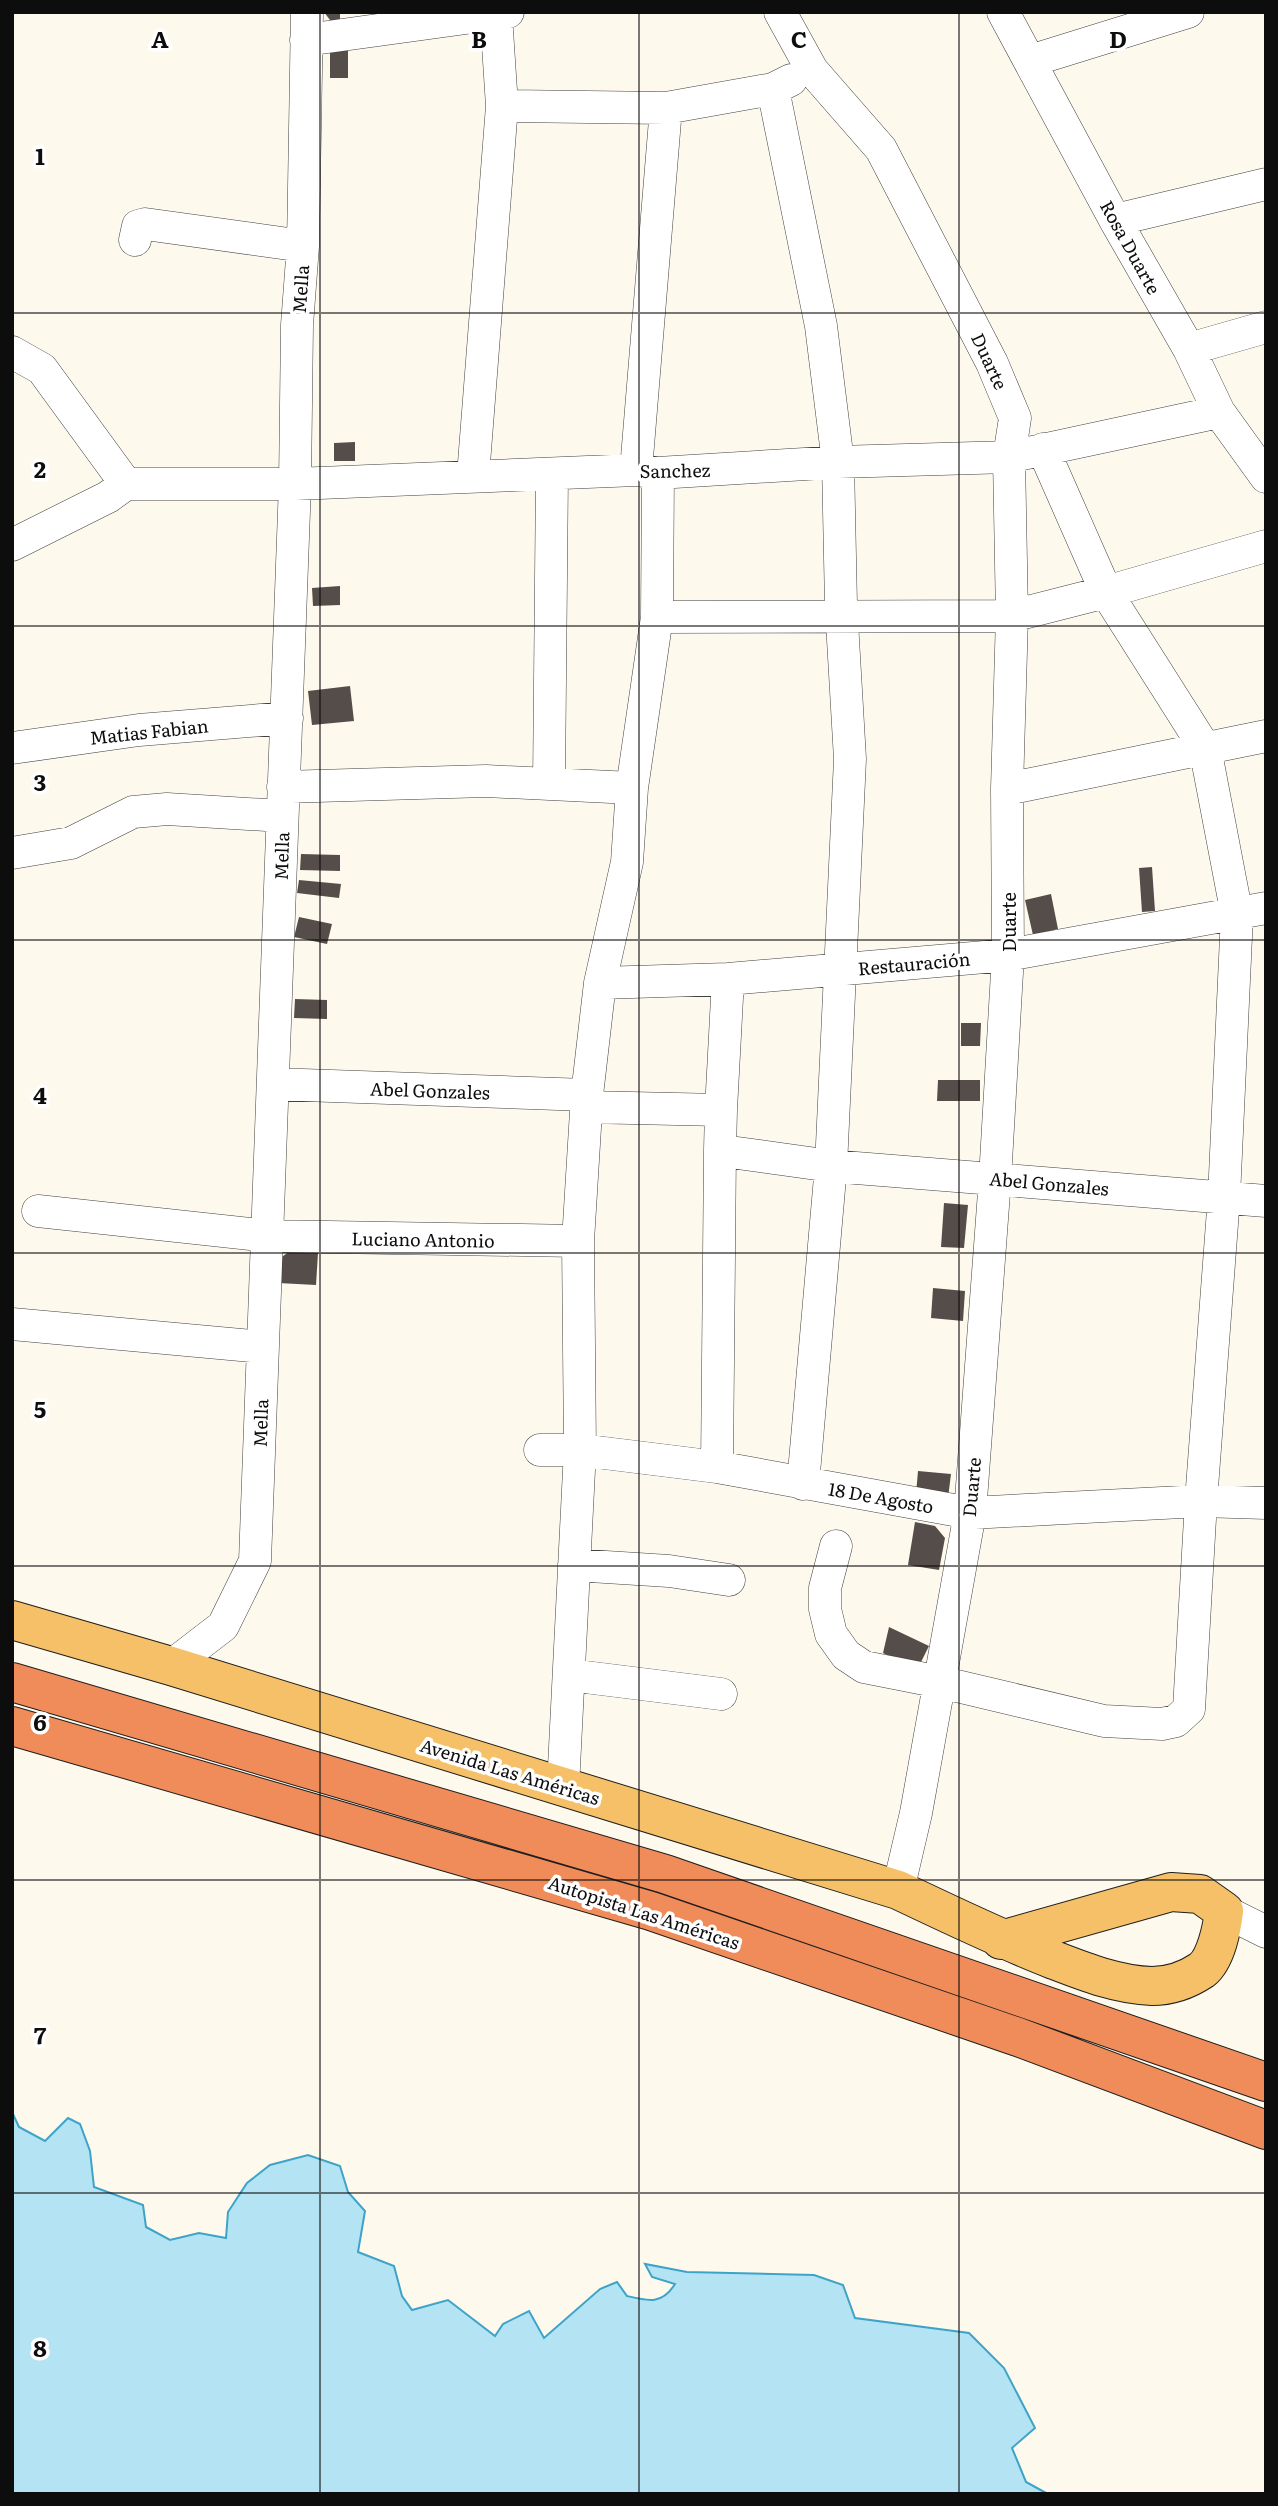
<svg xmlns="http://www.w3.org/2000/svg" width="1278" height="2506" font-family="Literata,serif">
	<style>
		.water { fill: #b4e4f4; stroke: #3da3c9; stroke-width: 2 }
		.building { fill: #554d4a }
		.lines { fill: none; stroke-linecap: round; stroke-linejoin: round }
		.minor-casing { stroke: #404040; stroke-width: 33 }
		.major-casing { stroke: #1e1e1e; stroke-width: 40 }
		.highway-casing { stroke: #1e1e1e; stroke-width: 40 }
		.minor { stroke: #fff; stroke-width: 32 }
		.major { stroke: #f5c067; stroke-width: 38 }
		.highway { stroke: #f08b5a; stroke-width: 38 }
		.grid { fill: none; stroke: #0d0d0d; stroke-width: 2; stroke-opacity: 0.55 }
		.labels { text-anchor: middle; dominant-baseline: central; stroke-width: 7; stroke-linejoin: round; paint-order: stroke }
		.street-label { font-size: 18px; fill: #0d0d0d; stroke: #fff }
		.grid-label { font-size: 23px; text-anchor: middle; font-weight: bold; fill: #0d0d0d; stroke: #fff; stroke-width: 7; stroke-linejoin: round; paint-order: stroke }
	</style>
	<rect width="100%" height="100%" fill="#fef9ed"/>
	<path class="water" d="M12 2112 19 2127 45 2141 68 2118 80 2124 90 2151 94 2187 143 2205 146 2227 170 2240 199 2233 226 2238 228 2212 247 2183 270 2165 308 2155 340 2166 348 2192 365 2211 358 2252 394 2266 402 2296 412 2310 448 2300 495 2336 503 2324 529 2311 544 2338 600 2289 617 2282 627 2296C648 2301 662 2305 675 2284L652 2277 645 2264 687 2272 814 2275 843 2285 855 2318 969 2333 1004 2368 1035 2428 1012 2448 1026 2482 1048 2494H12Z"/>
	<path class="building" d="M324 12H340V24H333Z
		M348 47V78H330V51Z
		M355 442V461H334V443Z
		M340 586V605L313 606 312 588Z
		M350 686 354 721 312 725 308 691Z
		M301 854 340 855V871L300 870Z
		M1152 867 1155 911 1142 912 1139 868Z
		M299 880 341 884 339 898 297 893Z
		M1051 894 1058 929 1033 935 1025 900Z
		M299 917 332 924 327 944 294 937Z
		M295 999 327 1000V1019L294 1018Z
		M961 1023H981L980 1046H961Z
		M938 1080H980V1101H937Z
		M944 1203 968 1205 964 1248 941 1247Z
		M290 1251 318 1253 316 1285 278 1283 279 1259Z
		M933 1288 965 1291 963 1321 931 1318Z
		M918 1471 951 1474 948 1498 916 1494Z
		M915 1522 935 1526 945 1538 939 1570 908 1565Z
		M889 1627 929 1646 917 1670 883 1653Z"/>
	<g class="lines">
		<g class="minor-casing">
			<path id="minor" d="M780 12 812 70 881 149 992 363 1015 418 1009 457 1012 616 1007 789 1008 955 995 1179 970 1513 916 1813 898 1890
				M1003 12 1115 220 1189 349 1219 412 1266 477
				M306 40 508 12
				M1030 61 1188 12
				M773 89 821 326 838 462 841 605 850 759 831 1166 803 1484
				M502 106 666 108 773 89 791 80
				M1115 220 1266 184
				M135 240 138 226 145 224 303 246
				M1189 349 1266 327
				M12 352 42 369 126 484
				M636 470 666 108
				M473 476 502 106 496 15
				M126 484H295L636 470 658 473 838 462 1009 457 1219 412
				M12 545 108 497 126 484
				M657 617 1012 616 1106 592 1266 546
				M12 748 139 730 287 718
				M549 784 552 475
				M283 787 486 781 632 788
				M1007 789 1266 736
				M12 853 71 843 133 812 167 809 282 816
				M600 983 728 979 1008 955 1266 908
				M274 1084 587 1095
				M586 1107 721 1110 720 1150 730 1152 831 1166 1266 1201
				M721 1110 728 979
				M38 1211 268 1236 578 1241
				M12 1324 263 1347
				M540 1450H580L717 1467 970 1513 1201 1501 1266 1503
				M717 1467 720 1150
				M836 1546 825 1588V1609L831 1634 846 1655 864 1667 940 1682 1104 1721 1162 1724 1176 1721 1189 1709 1201 1501 1224 1197 1237 915 1205 748 1106 592 1043 449
				M574 1565 669 1571 729 1580
				M171 1666 223 1626 255 1561 295 484 297 325 303 246 307 12
				M569 1675 721 1694
				M563 1787 580 1450 578 1241 587 1095 600 983 627 862 632 788 657 617 658 473
				M1224 1911 1266 1932"/>
		</g>
		<g class="major-casing">
			<path id="major" d="M12 1620 171 1666 898 1890C949 1914 1000 1939 1054 1960 1085 1972 1118 1985 1152 1986 1170 1986 1187 1980 1202 1970 1216 1959 1222 1928 1224 1911L1200 1894 1171 1892 1001 1940"/>
		</g>
		<g class="highway-casing">
			<path id="highway" d="M12 1682 665 1874 1266 2082
				M12 1726 651 1911 1018 2037 1266 2130"/>
		</g>
		<use href="#minor" class="minor"/>
		<use href="#major" class="major"/>
		<use href="#highway" class="highway"/>
	</g>
	<path class="grid" d="M320 12V2494M639 12V2494M959 12V2494M12 313H1266M12 626H1266M12 940H1266M12 1253H1266M12 1566H1266M12 1880H1266M12 2193H1266"/>
	<g class="labels">
		<g class="street-label">
			<text transform="translate(1131 247) rotate(61)">Rosa Duarte</text>
			<text transform="translate(300 289) rotate(-86)">Mella</text>
			<text transform="translate(990 361) rotate(65)">Duarte</text>
			<text transform="translate(675 470) rotate(-1)">Sanchez</text>
			<text transform="translate(149 731) rotate(-6)">Matias Fabian</text>
			<text transform="translate(281 856) rotate(-88)">Mella</text>
			<text transform="translate(1008 922) rotate(-90)">Duarte</text>
			<text transform="translate(914 963) rotate(-5)">Restauración</text>
			<text transform="translate(430 1090) rotate(2)">Abel Gonzales</text>
			<text transform="translate(1049 1183) rotate(5)">Abel Gonzales</text>
			<text transform="translate(423 1239) rotate(1)">Luciano Antonio</text>
			<text transform="translate(260 1423) rotate(-88)">Mella</text>
			<text transform="translate(971 1487) rotate(-85)">Duarte</text>
			<text transform="translate(881 1497) rotate(10)">18 De Agosto</text>
			<text transform="translate(510 1771) rotate(17)">Avenida Las Américas</text>
			<text transform="translate(644 1912) rotate(18)">Autopista Las Américas</text>
		</g>
	</g>
	<g class="grid-label">
		<text x="160" y="48">A</text>
		<text x="479" y="48">B</text>
		<text x="799" y="48">C</text>
		<text x="1118" y="48">D</text>
		<text x="40" y="165">1</text>
		<text x="40" y="478">2</text>
		<text x="40" y="791">3</text>
		<text x="40" y="1104">4</text>
		<text x="40" y="1418">5</text>
		<text x="40" y="1731">6</text>
		<text x="40" y="2044">7</text>
		<text x="40" y="2357">8</text>
	</g>
	<rect width="1278" height="2506" fill="none" stroke="#0d0d0d" stroke-width="28"/>
</svg>
